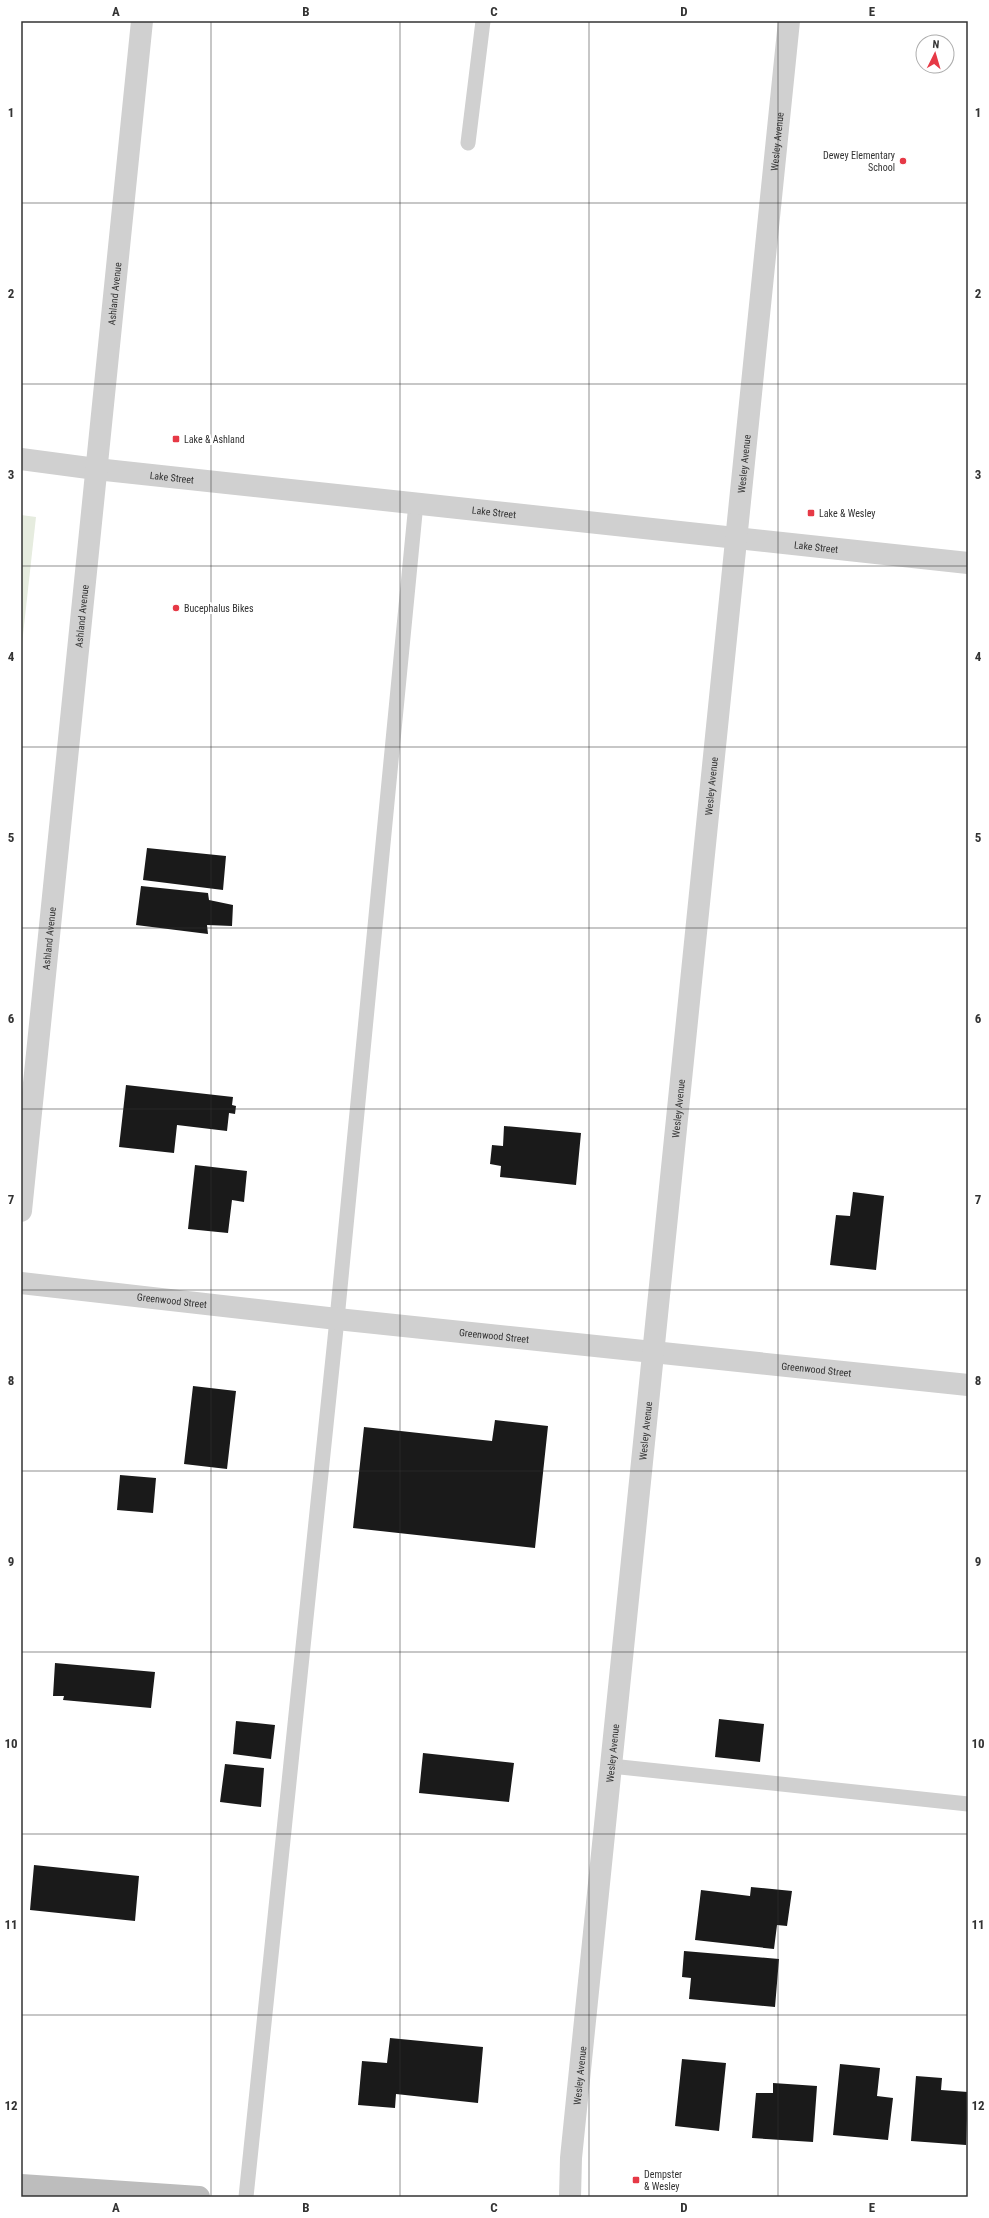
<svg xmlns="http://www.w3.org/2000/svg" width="989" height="2218" font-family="'Roboto Condensed',sans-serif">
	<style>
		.green { fill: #e6ecdf }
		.building { fill: #1a1a1a }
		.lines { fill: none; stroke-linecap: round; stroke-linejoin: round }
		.service { stroke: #d0d0d0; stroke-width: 15 }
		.minor { stroke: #d0d0d0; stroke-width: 22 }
		.secondary { stroke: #bdbdbd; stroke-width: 22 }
		.grid { fill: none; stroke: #333; stroke-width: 1; stroke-opacity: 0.55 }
		.poi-dot { fill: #e63946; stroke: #fff; stroke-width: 1.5 }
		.labels { text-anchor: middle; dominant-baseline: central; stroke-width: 4; stroke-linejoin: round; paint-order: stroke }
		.street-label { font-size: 10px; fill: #333; stroke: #fff }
		.poi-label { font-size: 10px; fill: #333; stroke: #fff; text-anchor: start }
		.neatline { fill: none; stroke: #333; stroke-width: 1.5 }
		.grid-label { font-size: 13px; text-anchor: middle; font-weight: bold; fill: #333 }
	</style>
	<rect width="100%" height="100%" fill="#fff"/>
	<path class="green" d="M21 515 36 517 21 653Z"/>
	<path class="building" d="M147 848 226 856 223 890 143 880Z
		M141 886 208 893 209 900 233 905 232 926 207 925 208 934 136 925Z
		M126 1085 233 1097 232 1105 236 1106 235 1114 229 1113 227 1131 177 1125 174 1153 119 1147Z
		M504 1126 581 1133 576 1185 500 1177 501 1166 490 1164 492 1145 503 1146Z
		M195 1165 247 1171 244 1202 232 1200 228 1233 188 1229Z
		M853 1192 884 1196 876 1270 830 1265 836 1215 850 1216Z
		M193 1386 236 1391 227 1469 184 1464Z
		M495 1420 548 1426 535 1548 353 1528 364 1427 492 1441Z
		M120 1475 156 1478 153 1513 117 1510Z
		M55 1663 155 1672 151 1708 63 1700 64 1696H53Z
		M719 1719 764 1724 760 1762 715 1757Z
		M236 1721 275 1725 271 1759 233 1754Z
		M423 1753 514 1763 509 1802 419 1793Z
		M225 1764 264 1768 261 1807 220 1802Z
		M34 1865 139 1876 135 1921 30 1910Z
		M751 1887 792 1891 787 1926 777 1925 774 1949 695 1940 701 1890 750 1896Z
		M684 1951 779 1959 775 2007 689 1999 691 1978 682 1977Z
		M390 2038 483 2047 478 2103 396 2094 395 2108 358 2105 362 2061 387 2063Z
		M682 2059 726 2063 719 2131 675 2126Z
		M840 2064 880 2068 877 2096 893 2098 888 2140 833 2135Z
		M916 2076 942 2078 941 2090 968 2092 966 2145 911 2141Z
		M773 2083 817 2086 813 2142 752 2138 756 2093H773Z"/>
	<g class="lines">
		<path class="service" d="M468 143 483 21
			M611 1766 968 1804
			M246 2197 337 1319 416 503"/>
		<g class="minor">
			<path id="s1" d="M21 459 96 469 968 563"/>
			<path id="s2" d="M21 1211 142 21"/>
			<path id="s3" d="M21 1283 337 1319 968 1385"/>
			<path id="s4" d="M570 2197 571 2158 789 21"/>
		</g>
		<path class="secondary" d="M21 2185 199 2197"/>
	</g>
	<path class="grid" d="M211 21V2197M400 21V2197M589 21V2197M778 21V2197M21 203H968M21 384H968M21 566H968M21 747H968M21 928H968M21 1109H968M21 1290H968M21 1471H968M21 1652H968M21 1834H968M21 2015H968"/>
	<g class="poi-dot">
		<circle cx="903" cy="161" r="4"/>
		<rect x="172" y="435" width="8" height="8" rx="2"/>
		<rect x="807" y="509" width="8" height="8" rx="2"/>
		<circle cx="176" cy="608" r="4"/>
		<rect x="632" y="2176" width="8" height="8" rx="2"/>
	</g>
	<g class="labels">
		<g class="street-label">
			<text stroke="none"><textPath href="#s4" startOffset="2066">Wesley Avenue</textPath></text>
			<text stroke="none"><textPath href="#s2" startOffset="922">Ashland Avenue</textPath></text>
			<text stroke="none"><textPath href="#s4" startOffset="1742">Wesley Avenue</textPath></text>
			<text stroke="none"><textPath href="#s1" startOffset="152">Lake Street</textPath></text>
			<text stroke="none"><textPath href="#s1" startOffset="476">Lake Street</textPath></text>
			<text stroke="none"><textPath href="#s1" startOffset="800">Lake Street</textPath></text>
			<text stroke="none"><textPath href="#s2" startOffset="598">Ashland Avenue</textPath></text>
			<text stroke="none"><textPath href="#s4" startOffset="1418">Wesley Avenue</textPath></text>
			<text stroke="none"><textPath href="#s2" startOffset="274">Ashland Avenue</textPath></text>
			<text stroke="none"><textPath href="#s4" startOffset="1094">Wesley Avenue</textPath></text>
			<text stroke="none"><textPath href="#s3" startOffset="152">Greenwood Street</textPath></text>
			<text stroke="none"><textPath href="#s3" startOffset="476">Greenwood Street</textPath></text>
			<text stroke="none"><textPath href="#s3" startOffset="800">Greenwood Street</textPath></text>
			<text stroke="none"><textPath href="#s4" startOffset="770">Wesley Avenue</textPath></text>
			<text stroke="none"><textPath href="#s4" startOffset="446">Wesley Avenue</textPath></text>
			<text stroke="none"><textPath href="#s4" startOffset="122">Wesley Avenue</textPath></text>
		</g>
		<g class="poi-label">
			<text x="895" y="155" text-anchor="end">Dewey Elementary<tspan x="895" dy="12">School</tspan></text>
			<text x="184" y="439">Lake &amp; Ashland</text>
			<text x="819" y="513">Lake &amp; Wesley</text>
			<text x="184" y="608">Bucephalus Bikes</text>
			<text x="644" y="2174">Dempster<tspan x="644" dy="12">&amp; Wesley</tspan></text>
		</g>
	</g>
	<rect width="989" height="2218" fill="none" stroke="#ffffff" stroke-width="44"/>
	<g transform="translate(935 54) rotate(5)"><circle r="19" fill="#ffffff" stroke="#adadad"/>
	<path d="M0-3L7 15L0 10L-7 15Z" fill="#e63946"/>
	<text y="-6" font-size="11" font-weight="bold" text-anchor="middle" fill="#333333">N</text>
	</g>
	<rect x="22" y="22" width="945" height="2174" class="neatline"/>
	<g class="grid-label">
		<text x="116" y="16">A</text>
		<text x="306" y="16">B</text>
		<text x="494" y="16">C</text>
		<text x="684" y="16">D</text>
		<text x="872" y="16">E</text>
		<text x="11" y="117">1</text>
		<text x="978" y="117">1</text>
		<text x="11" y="298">2</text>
		<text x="978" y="298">2</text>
		<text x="11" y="479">3</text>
		<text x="978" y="479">3</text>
		<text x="11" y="661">4</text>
		<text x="978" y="661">4</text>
		<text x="11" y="842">5</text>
		<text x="978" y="842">5</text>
		<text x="11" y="1023">6</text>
		<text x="978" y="1023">6</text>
		<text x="11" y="1204">7</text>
		<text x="978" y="1204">7</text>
		<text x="11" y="1385">8</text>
		<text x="978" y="1385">8</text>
		<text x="11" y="1566">9</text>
		<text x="978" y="1566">9</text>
		<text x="11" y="1748">10</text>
		<text x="978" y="1748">10</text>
		<text x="11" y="1929">11</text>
		<text x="978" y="1929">11</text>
		<text x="11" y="2110">12</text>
		<text x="978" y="2110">12</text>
		<text x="116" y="2212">A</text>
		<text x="306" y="2212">B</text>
		<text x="494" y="2212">C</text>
		<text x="684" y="2212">D</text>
		<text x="872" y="2212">E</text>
	</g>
</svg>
